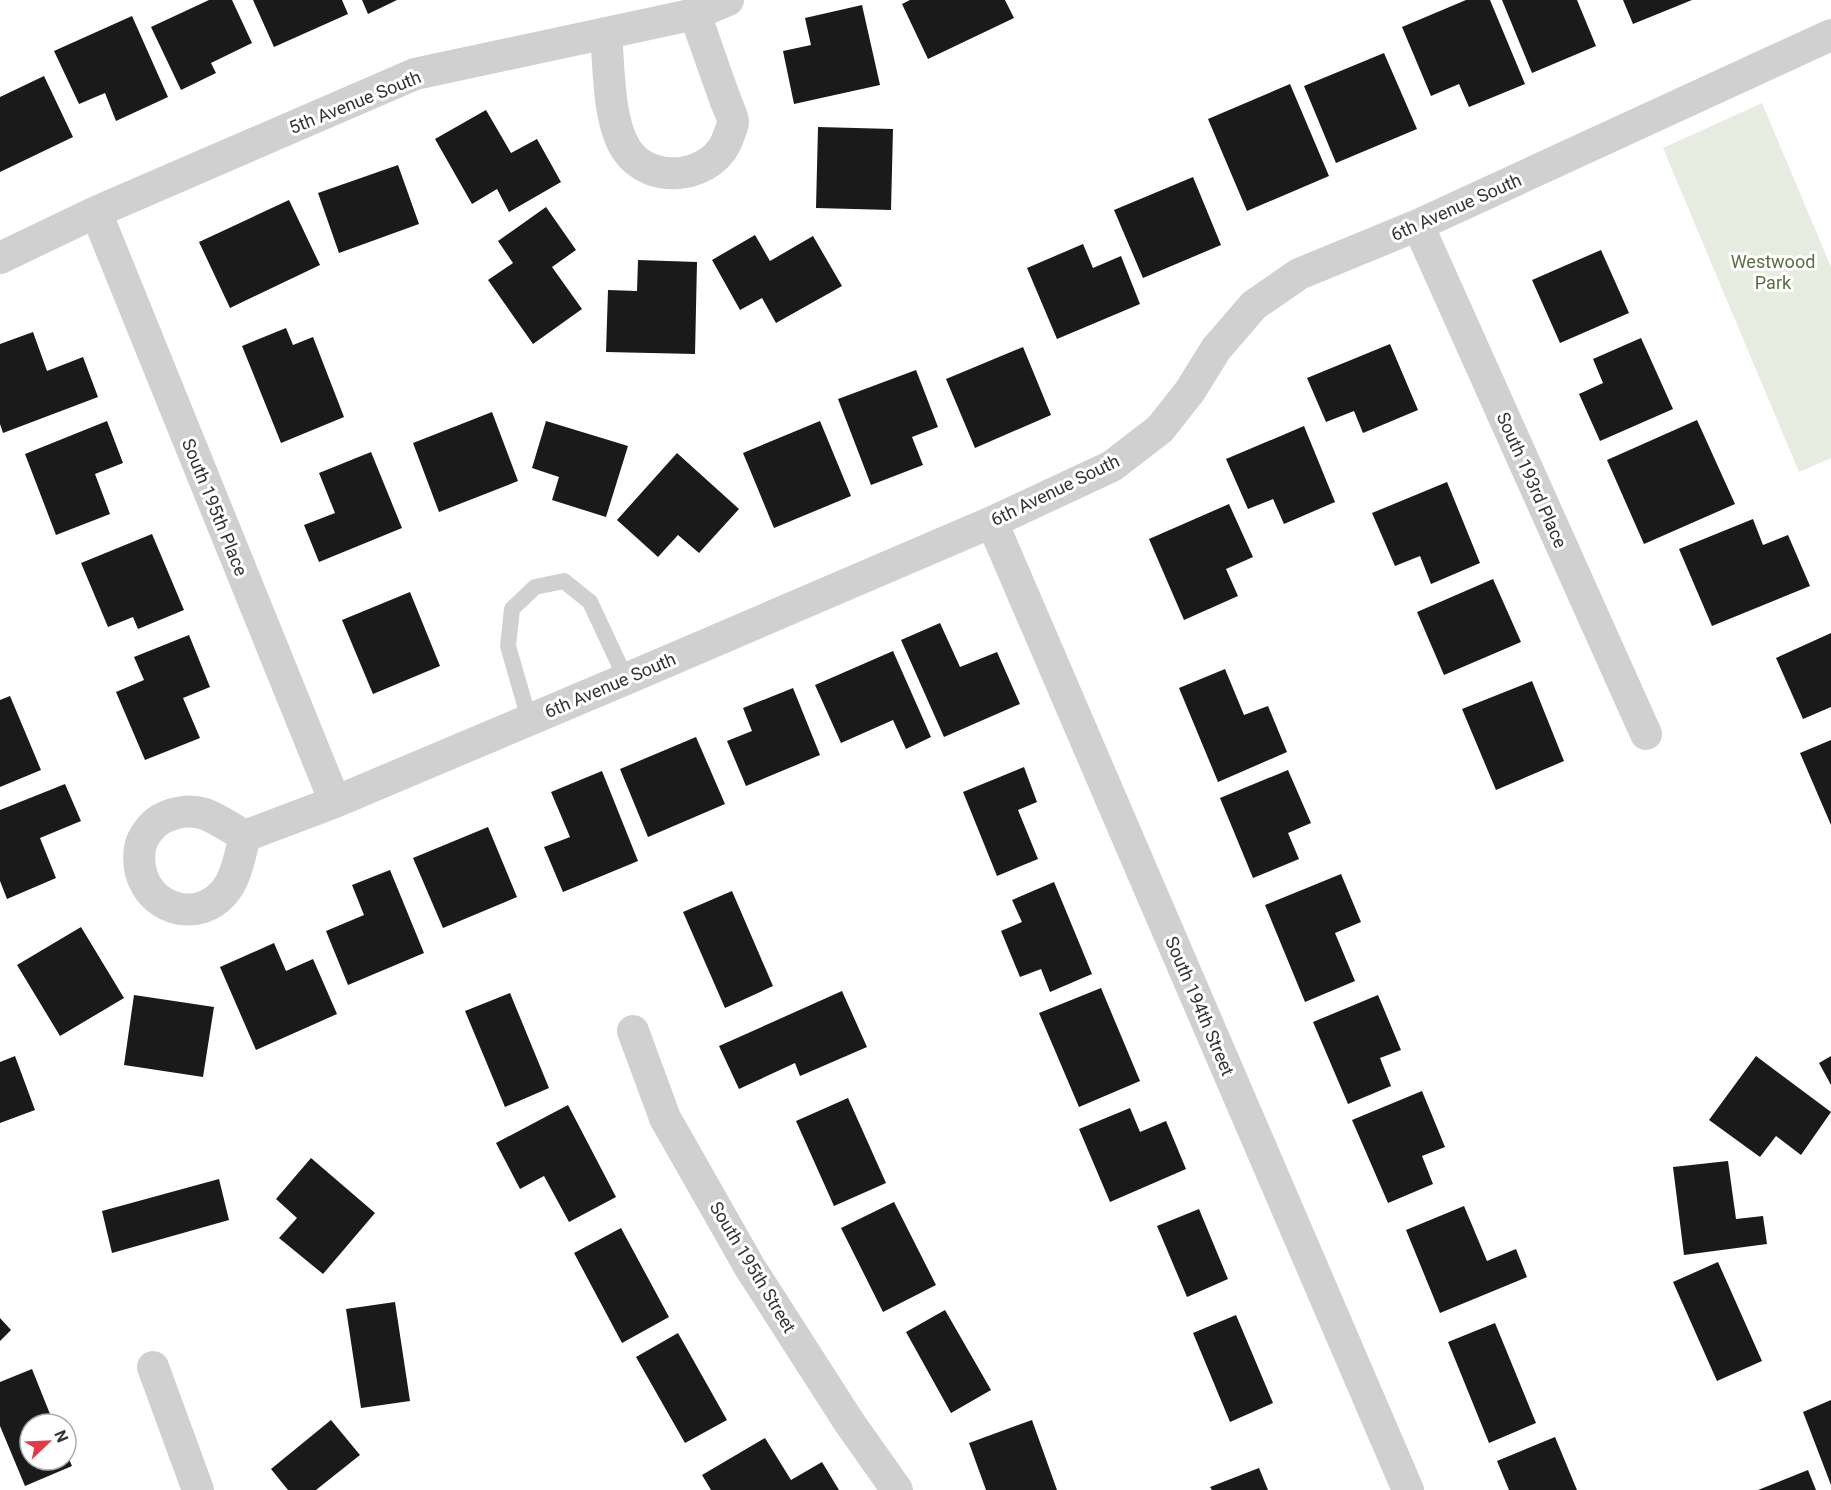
<svg xmlns="http://www.w3.org/2000/svg" width="1831" height="1490" font-family="Roboto,sans-serif">
	<style>
		.green { fill: #e6ecdf }
		.building { fill: #1a1a1a }
		.lines { fill: none; stroke-linecap: round; stroke-linejoin: round }
		.lane { stroke: #d0d0d0; stroke-width: 16 }
		.street { stroke: #d0d0d0; stroke-width: 32 }
		.labels { text-anchor: middle; dominant-baseline: central; stroke-width: 6; stroke-linejoin: round; paint-order: stroke }
		.street-label { font-size: 18px; fill: #333; stroke: #fff }
		.park-label { font-size: 18px; fill: #56703f; stroke: #fff }
	</style>
	<rect width="100%" height="100%" fill="#fff"/>
	<path class="green" d="M1762 103 1831 267V458L1799 472 1663 148Z"/>
	<path class="building" d="M209 0H232L252 43 211 63 216 73 181 90 151 27Z
		M253 0H342L348 14 274 47Z
		M362 0H397L368 14Z
		M910 0H1005L1014 18 928 59 902 4Z
		M1466 0H1490L1525 84 1469 107 1459 84 1431 96 1402 27Z
		M1502 0H1577L1596 46 1532 73Z
		M1623 0H1692L1633 24Z
		M862 5 880 85 794 104 783 51 811 45 805 18Z
		M132 16 168 97 116 121 105 93 79 104 54 51Z
		M1384 53 1417 129 1336 163 1304 86Z
		M44 76 73 137 0 172V97Z
		M1290 84 1329 176 1247 211 1208 119Z
		M486 110 511 153 537 139 561 182 509 212 497 189 472 204 435 139Z
		M818 127 893 129 891 210 816 208Z
		M398 165 419 224 339 253 318 193Z
		M1193 177 1221 245 1143 278 1114 210Z
		M289 200 320 265 230 308 199 242Z
		M546 207 576 250 552 267 582 309 533 344 488 280 513 263 498 241Z
		M755 235 770 261 813 236 842 286 776 323 762 298 740 310 712 260Z
		M1083 244 1093 268 1121 256 1140 304 1057 339 1027 268Z
		M1601 250 1629 313 1560 343 1532 280Z
		M638 260 697 262 695 354 606 352 608 290 637 291Z
		M286 328 293 345 313 337 344 417 281 443 242 346Z
		M33 332 47 371 83 357 98 397 3 433 0 424V344Z
		M1641 338 1673 409 1600 441 1579 394 1603 383 1593 359Z
		M1390 344 1418 410 1363 433 1354 411 1326 422 1307 378Z
		M1023 347 1051 415 975 448 946 379Z
		M916 370 938 427 912 437 923 465 871 485 838 399Z
		M492 412 518 481 439 512 413 443Z
		M1697 420 1735 504 1644 544 1607 460Z
		M107 421 123 463 95 474 110 514 56 535 25 454Z
		M546 421 628 446 606 517 552 500 559 477 532 468Z
		M820 421 851 496 774 528 743 453Z
		M1304 426 1335 502 1284 524 1273 499 1248 509 1226 459Z
		M371 452 402 528 319 562 304 525 335 513 319 473Z
		M677 453 739 509 699 553 678 535 658 557 617 520Z
		M1447 482 1480 563 1431 584 1420 556 1395 566 1372 513Z
		M1229 504 1253 557 1226 569 1238 596 1184 620 1149 539Z
		M1753 519 1763 545 1788 535 1810 586 1712 626 1679 549Z
		M152 534 184 610 138 629 133 617 108 627 81 563Z
		M1493 579 1521 642 1444 675 1417 612Z
		M410 592 440 666 373 694 342 620Z
		M940 623 960 667 997 652 1020 704 944 737 901 640Z
		M1831 633V707L1803 719 1776 658Z
		M189 635 210 687 183 698 200 738 145 760 116 692 144 680 134 657Z
		M893 651 931 737 906 749 893 720 841 743 815 685Z
		M1225 669 1244 715 1268 706 1287 752 1218 782 1179 688Z
		M1532 681 1564 761 1496 790 1462 709Z
		M793 688 820 755 746 786 727 741 752 731 743 708Z
		M10 696 41 770 0 787V700Z
		M696 737 725 804 648 837 620 769Z
		M1831 740V825L1800 753Z
		M1024 767 1037 802 1018 810 1038 859 997 876 963 792Z
		M1288 770 1311 823 1288 833 1299 859 1253 878 1220 798Z
		M602 771 638 861 563 892 544 847 570 837 551 792Z
		M65 784 81 821 40 838 56 878 7 899 0 881V810Z
		M488 827 517 897 443 928 413 858Z
		M390 870 424 953 348 985 326 931 364 915 352 885Z
		M1341 874 1361 922 1335 933 1355 981 1305 1002 1265 905Z
		M1054 882 1092 974 1050 992 1041 969 1020 977 1001 931 1022 922 1012 900Z
		M732 891 773 986 725 1008 683 912Z
		M81 927 124 998 60 1036 17 965Z
		M274 943 286 971 313 959 337 1014 256 1050 220 967Z
		M1101 988 1140 1081 1079 1107 1039 1013Z
		M842 991 867 1047 800 1076 795 1063 739 1089 719 1046Z
		M510 993 549 1088 505 1107 465 1011Z
		M134 995 214 1007 203 1077 124 1065Z
		M1378 995 1401 1050 1380 1058 1391 1086 1348 1104 1313 1022Z
		M15 1056 35 1110 0 1123V1062Z
		M1756 1056 1831 1112 1801 1155 1776 1136 1760 1157 1709 1120Z
		M1831 1056V1085L1819 1063Z
		M1422 1091 1445 1147 1422 1156 1433 1184 1388 1203 1352 1120Z
		M848 1098 886 1183 834 1206 796 1121Z
		M568 1105 616 1197 569 1222 544 1176 520 1189 496 1143Z
		M1130 1108 1140 1132 1166 1121 1186 1169 1110 1202 1079 1129Z
		M311 1158 375 1213 323 1274 279 1238 297 1218 276 1199Z
		M1728 1161 1736 1219 1763 1216 1767 1244 1684 1255 1673 1167Z
		M219 1179 229 1220 112 1253 102 1211Z
		M894 1202 936 1285 883 1312 841 1228Z
		M1464 1206 1487 1261 1516 1249 1527 1277 1440 1313 1406 1230Z
		M1199 1209 1228 1279 1187 1297 1157 1226Z
		M621 1228 669 1317 622 1343 574 1253Z
		M1718 1262 1762 1361 1717 1381 1673 1282Z
		M395 1302 410 1401 361 1408 346 1309Z
		M945 1310 991 1390 951 1413 906 1332Z
		M1236 1315 1273 1403 1230 1422 1193 1333Z
		M0 1318 11 1330 0 1341Z
		M1495 1323 1536 1423 1489 1443 1448 1342Z
		M678 1333 727 1420 685 1443 636 1357Z
		M32 1369 54 1424H30V1460H66V1452L72 1466 25 1486 0 1426V1382Z
		M1831 1400V1485L1803 1412Z
		M331 1420 360 1455 316 1490H288L271 1469Z
		M1032 1420 1057 1490H986L969 1443Z
		M1555 1437 1577 1490H1509L1497 1461Z
		M765 1438 791 1480 822 1462 839 1490H711L702 1475Z
		M1259 1468 1268 1490H1212L1210 1487Z
		M1808 1470 1816 1490H1758Z"/>
	<g class="lines">
		<path class="lane" d="M529 719 508 646 512 609 535 587 564 581 590 602 626 679"/>
		<path class="street" d="M606 33C609 66 608 122 626 149 650 187 716 179 729 135 730 132 733 126 733 122 733 115 726 104 724 96 714 69 705 42 695 14
			M96 212 335 802
			M1418 225 1646 734
			M0 258 96 212 415 74 695 14 728 0
			M992 522 1408 1490
			M245 836C241 850 238 870 230 884 201 933 131 906 140 848 142 837 151 825 161 819 174 812 190 809 205 814 218 819 232 829 245 836L335 802 626 679 992 522 1112 466 1160 429 1190 391 1216 349 1254 305 1299 274 1418 225 1831 35
			M633 1031 665 1118 749 1266 849 1422 897 1490
			M153 1367 198 1490"/>
	</g>
	<g class="labels">
		<g class="street-label">
			<text transform="translate(355 102) rotate(-22)">5th Avenue South</text>
			<text transform="translate(1456 207) rotate(-24)">6th Avenue South</text>
			<text transform="translate(1532 480) rotate(66)">South 193rd Place</text>
			<text transform="translate(1055 490) rotate(-26)">6th Avenue South</text>
			<text transform="translate(215 507) rotate(68)">South 195th Place</text>
			<text transform="translate(610 685) rotate(-23)">6th Avenue South</text>
			<text transform="translate(1200 1006) rotate(67)">South 194th Street</text>
			<text transform="translate(753 1267) rotate(59)">South 195th Street</text>
		</g>
		<g class="park-label">
			<text x="1773" y="261">Westwood<tspan x="1773" dy="21">Park</tspan></text>
		</g>
	</g>
	<g transform="translate(48 1442) rotate(67)"><circle r="28" fill="#ffffff" stroke="#adadad" stroke-width="1.5"/>
	<path d="M0-4.5L10 22L0 15L-10 22Z" fill="#e63946"/>
	<text y="-9" font-size="16" font-weight="bold" text-anchor="middle" fill="#333333">N</text>
	</g>
</svg>
